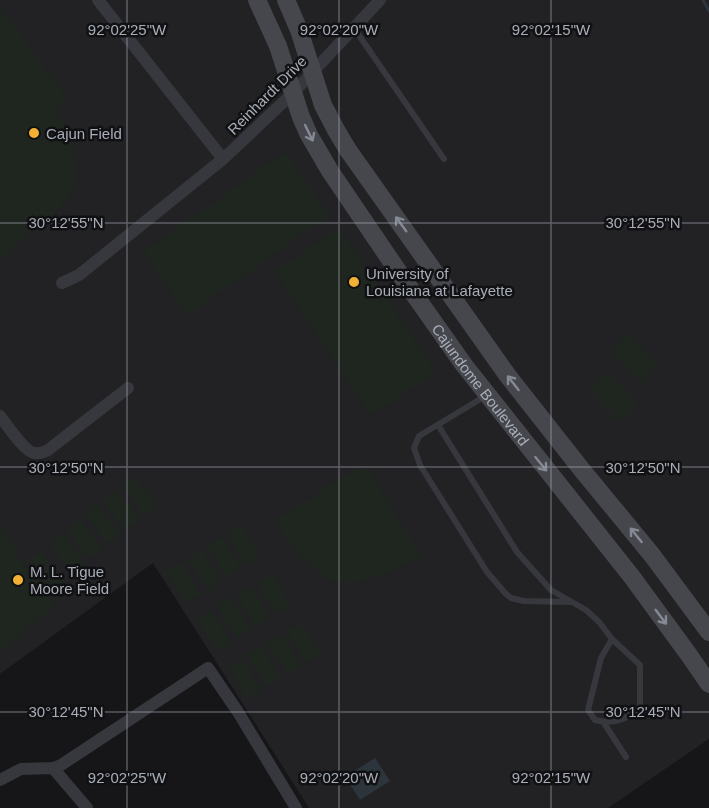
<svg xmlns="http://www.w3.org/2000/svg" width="709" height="808" font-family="Arial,sans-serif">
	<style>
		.built { fill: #222225 }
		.green { fill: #1e261f }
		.water { fill: #2c353c }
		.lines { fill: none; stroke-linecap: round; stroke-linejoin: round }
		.stream { stroke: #2c353c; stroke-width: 3 }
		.lane { stroke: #37383d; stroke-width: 6 }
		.street { stroke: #37383d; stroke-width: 12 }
		.secondary { stroke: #45474d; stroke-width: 18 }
		.oneway { stroke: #858993 }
		.ticks { fill: none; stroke: #a8adb8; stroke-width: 1.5; stroke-opacity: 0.45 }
		.poi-dot { fill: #f2b134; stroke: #111113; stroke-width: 2 }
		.labels { text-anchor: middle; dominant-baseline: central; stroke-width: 5; stroke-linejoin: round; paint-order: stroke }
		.street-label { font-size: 15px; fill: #a8adb8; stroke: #111113 }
		.poi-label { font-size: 15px; fill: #a8adb8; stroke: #111113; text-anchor: start }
		.ticks-label { font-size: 15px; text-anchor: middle; fill: #a8adb8; stroke: #111113; stroke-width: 5; stroke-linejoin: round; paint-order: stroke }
	</style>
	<rect width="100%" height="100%" fill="#161618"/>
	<path class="built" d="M0 0H709V739L608 808H309L153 563 0 674Z"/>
	<path class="green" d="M0 9 21 34 67 99 54 109 66 126 72 141 77 181 60 208 0 259Z
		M285 152 330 215 188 315 143 252Z
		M339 228 436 373 371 415 275 271Z
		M628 334 659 364 641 382 610 351Z
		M607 372 638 403 620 421 589 390Z
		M358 468 367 469 422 555C398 566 361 589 335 581 324 578 316 570 308 563 292 550 283 539 276 519Z
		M134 476 158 505 144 516 121 486Z
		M116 490 140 519 126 530 102 501Z
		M98 504 122 534 108 544 85 515Z
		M80 519 103 548 90 559 66 530Z
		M241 524 260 556 246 565 226 533Z
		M0 528 16 547V556L55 604 0 653Z
		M61 533 85 563 72 573 48 544Z
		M221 536 241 568 226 577 207 545Z
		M201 549 221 581 207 590 187 558Z
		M41 551 64 580 51 590 27 561Z
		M181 562 201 594 186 603 166 571Z
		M271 573 291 605 276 614 256 582Z
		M251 586 271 618 256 627 236 595Z
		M231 598 251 630 236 639 217 607Z
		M212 610 231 642 217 651 197 619Z
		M301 622 321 654 306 663 286 630Z
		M282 633 301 666 287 674 267 642Z
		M261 646 281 678 266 687 247 655Z
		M242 658 262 690 247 699 228 667Z"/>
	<path class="water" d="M375 758 390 781 360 800 345 777Z"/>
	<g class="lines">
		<path class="stream" d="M703 0 709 11"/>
		<path class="lane" d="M354 28 444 159
			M487 395 419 436 414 448 420 465 487 572 506 594 511 598 524 601 571 602
			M438 425 517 552 551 590 586 610 599 622 612 639 601 658 588 710 595 720C613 725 626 720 640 707V665L612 639
			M604 723 626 757"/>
		<path class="street" d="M98 0 223 159
			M62 283 79 275 223 159 293 93 380 0
			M0 416C7 425 24 451 34 453 39 454 44 452 48 450L128 388
			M53 768 87 808
			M0 780 21 769 53 768 61 765 208 668 238 712 296 808"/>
		<g class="secondary">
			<path id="s1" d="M257 0 278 46 301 117 309 135 330 171 404 280 464 365 632 577 689 655 709 684"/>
			<path d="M286 0 299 30 323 105 336 130 348 150 508 376 582 470 652 555 709 632"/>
		</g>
	</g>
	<defs><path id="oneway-shaft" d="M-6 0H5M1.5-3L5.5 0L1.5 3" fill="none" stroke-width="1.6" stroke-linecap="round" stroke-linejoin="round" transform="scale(1.5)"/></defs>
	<g class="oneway">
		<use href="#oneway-shaft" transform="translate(309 133) rotate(64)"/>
		<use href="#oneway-shaft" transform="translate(401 224) rotate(-126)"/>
		<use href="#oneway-shaft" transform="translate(513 383) rotate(-128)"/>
		<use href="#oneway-shaft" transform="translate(541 464) rotate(51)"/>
		<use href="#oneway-shaft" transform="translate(636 535) rotate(-129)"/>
		<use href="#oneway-shaft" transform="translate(661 617) rotate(53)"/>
	</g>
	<path class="ticks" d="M127 0V808M339 0V808M551 0V808M0 223H709M0 467H709M0 712H709"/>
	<g class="poi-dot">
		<circle cx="34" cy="133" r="6"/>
		<circle cx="354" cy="282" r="6"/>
		<circle cx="18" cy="580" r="6"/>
	</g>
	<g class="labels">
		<g class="street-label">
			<text transform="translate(267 95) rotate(-45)">Reinhardt Drive</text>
			<text stroke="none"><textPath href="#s1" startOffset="448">Cajundome Boulevard</textPath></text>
		</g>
		<g class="poi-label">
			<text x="46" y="133">Cajun Field</text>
			<text x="366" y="273">University of<tspan x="366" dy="17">Louisiana at Lafayette</tspan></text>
			<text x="30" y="571">M. L. Tigue<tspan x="30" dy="17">Moore Field</tspan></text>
		</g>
	</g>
	<g class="ticks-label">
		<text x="127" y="35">92°02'25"W</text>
		<text x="339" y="35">92°02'20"W</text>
		<text x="551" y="35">92°02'15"W</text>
		<text x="66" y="228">30°12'55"N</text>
		<text x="643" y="228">30°12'55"N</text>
		<text x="66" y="473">30°12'50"N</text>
		<text x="643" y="473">30°12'50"N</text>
		<text x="66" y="717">30°12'45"N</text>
		<text x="643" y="717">30°12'45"N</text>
		<text x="127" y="783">92°02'25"W</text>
		<text x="339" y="783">92°02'20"W</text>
		<text x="551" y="783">92°02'15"W</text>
	</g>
</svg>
